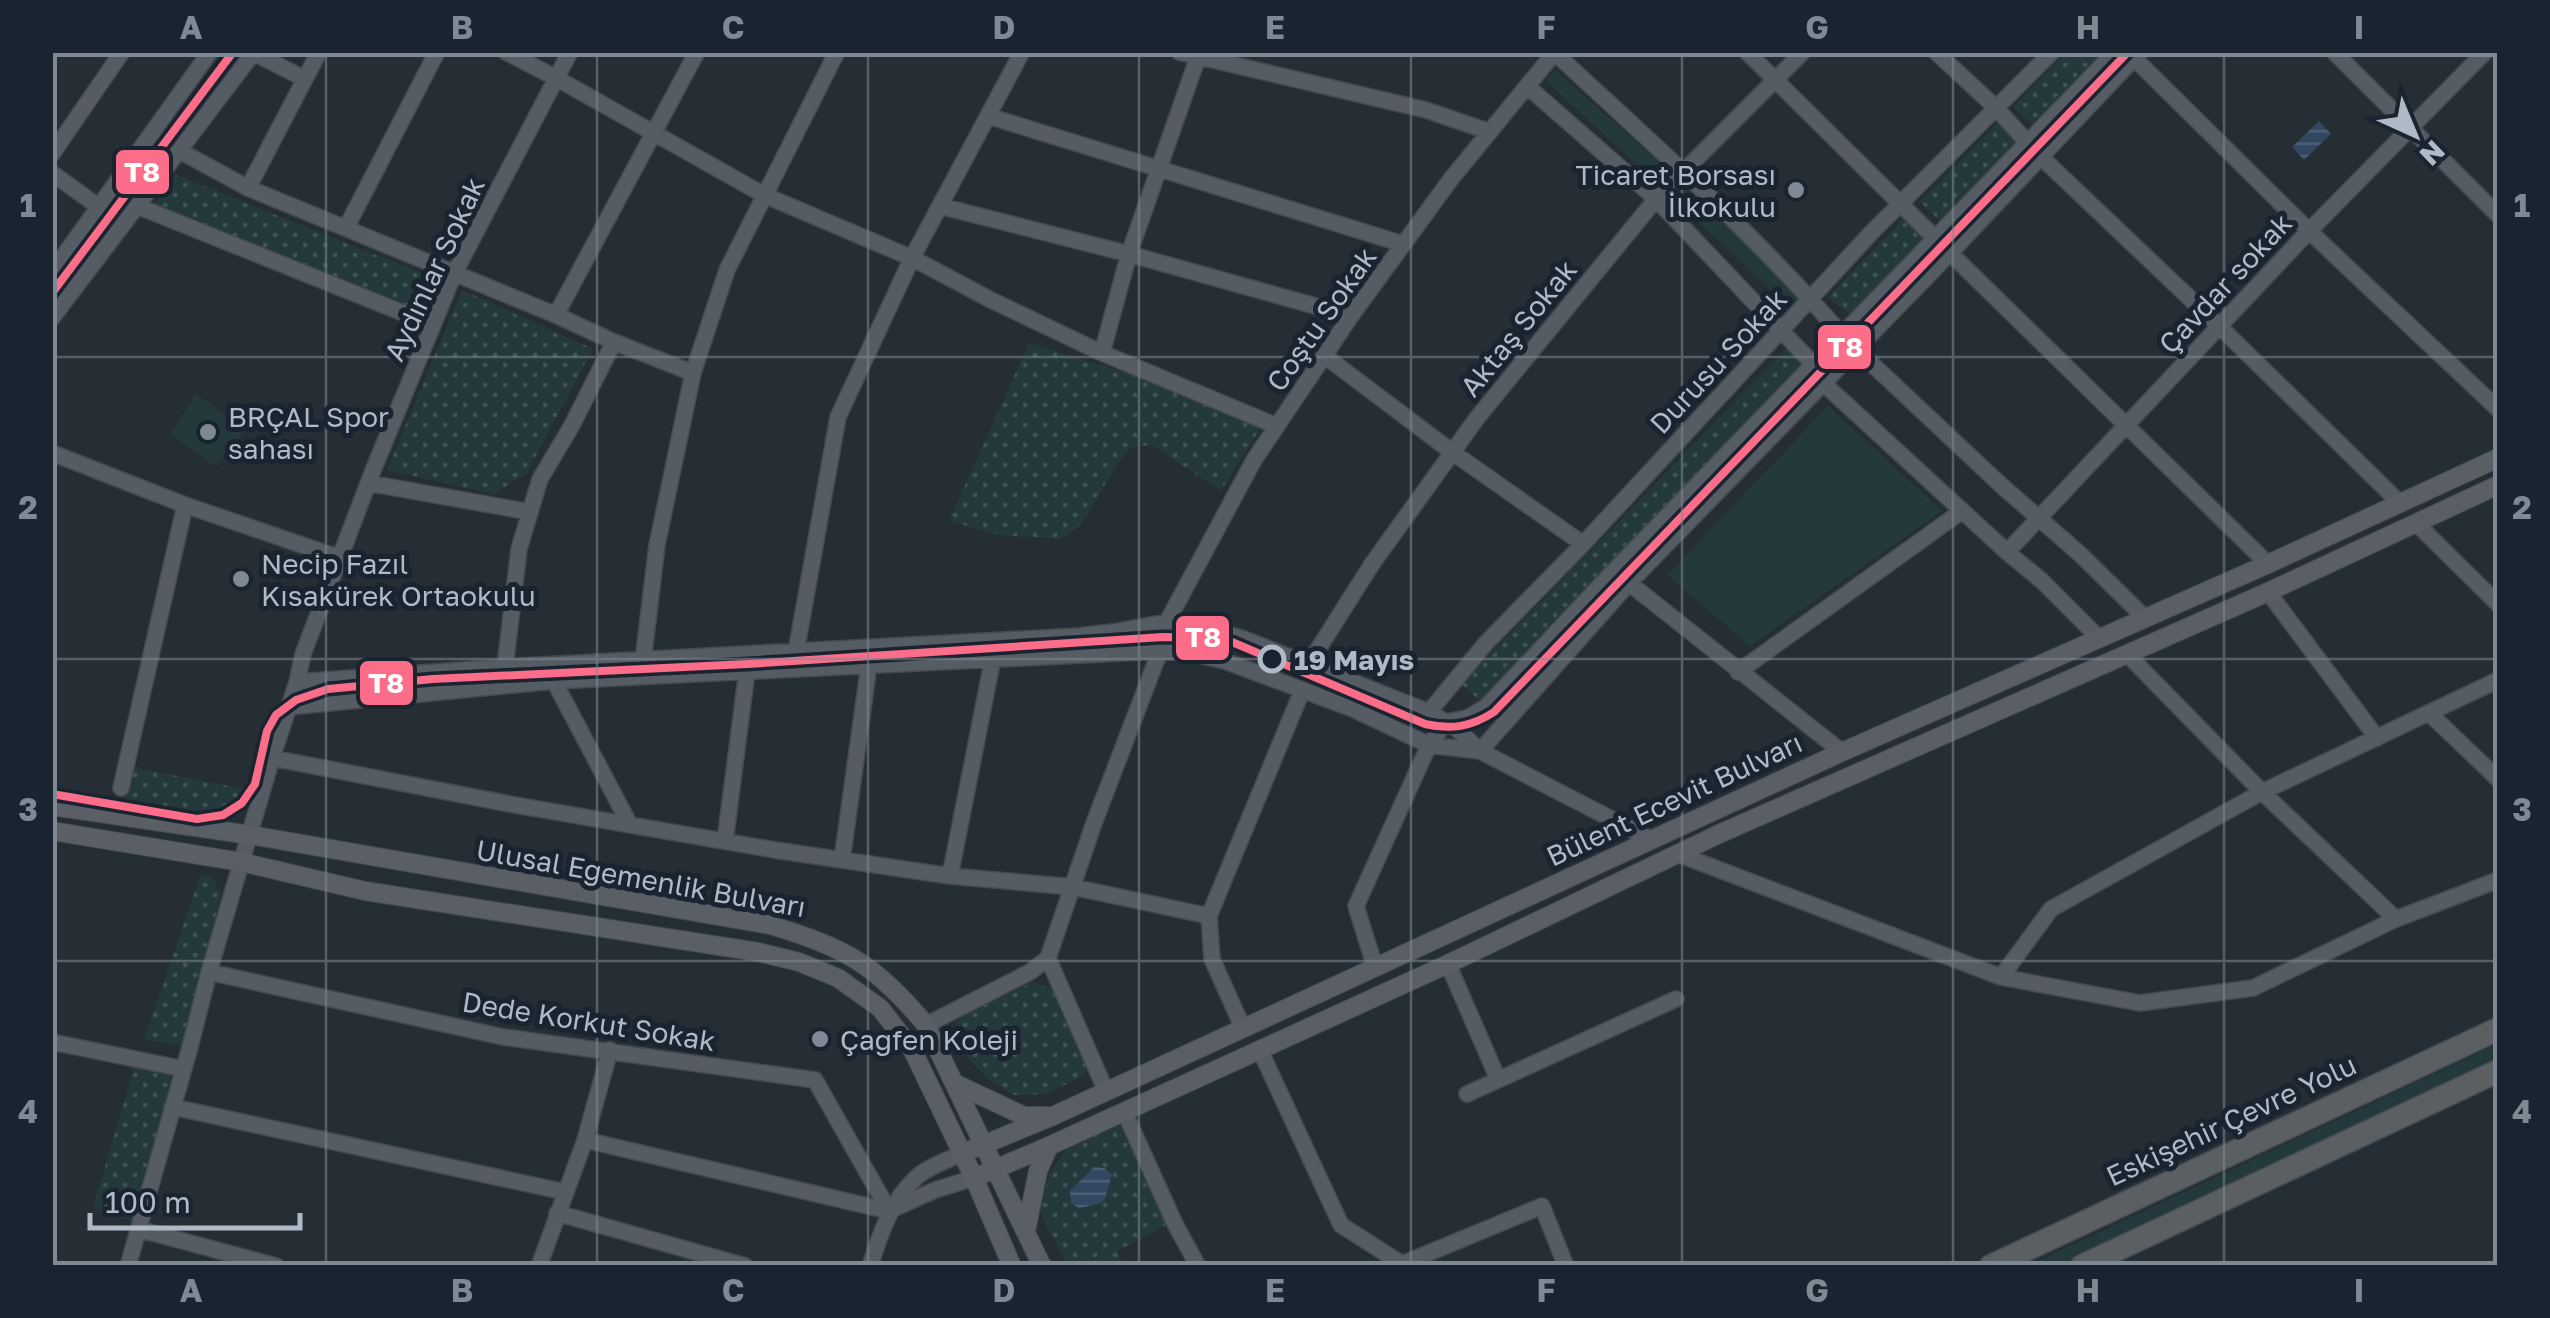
<svg xmlns="http://www.w3.org/2000/svg" width="2550" height="1318" font-family="'Golos Text',sans-serif">
	<style>
		.grass { fill: #23393b }
		.park { fill: url(#park-dots) }
		.water { fill: url(#water-rules) }
		.lines { fill: none; stroke-linecap: round; stroke-linejoin: round }
		.minor-casing { stroke: #444a50; stroke-width: 18 }
		.major-casing { stroke: #434a52; stroke-width: 20 }
		.highway-casing { stroke: #434a51; stroke-width: 25 }
		.minor { stroke: #565c63; stroke-width: 15 }
		.major { stroke: #595f65; stroke-width: 18 }
		.highway { stroke: #5c5f62; stroke-width: 22 }
		.tram-1-casing { stroke: #192430; stroke-width: 15 }
		.tram-1 { stroke: #fb6d88; stroke-width: 8 }
		.grid { fill: none; stroke: #7f8994; stroke-width: 2.5; stroke-opacity: 0.55 }
		.poi-dot { fill: #7f8994; stroke: #192430; stroke-width: 4 }
		.stop-dot { fill: #192430; stroke: #afbac7; stroke-width: 5 }
		.labels { text-anchor: middle; dominant-baseline: central; stroke-width: 10; stroke-linejoin: round; paint-order: stroke }
		.poi-label { font-size: 28px; fill: #afbac7; stroke: #192430; text-anchor: start }
		.street-label { font-size: 28px; fill: #afbac7; stroke: #192430 }
		.stop-label { font-size: 28px; font-weight: bold; fill: #afbac7; stroke: #192430; text-anchor: start }
		.line-badge { stroke: #192430; stroke-width: 4 }
		.badge-label { font-size: 28px; text-anchor: middle; font-weight: bold; fill: #fff }
		.neatline { fill: none; stroke: #7f8994; stroke-width: 4 }
		.grid-label { font-size: 32px; text-anchor: middle; font-weight: bold; fill: #7f8994 }
	</style>
	<defs>
		<pattern id="park-dots" width="8" height="8" patternUnits="userSpaceOnUse" patternTransform="scale(2.5)"><rect width="8" height="8" fill="#23393b"/><path d="M2 2h.1M6 6h.1" fill="none" stroke="#405456" stroke-width="1.8" stroke-linecap="round"/></pattern>
		<pattern id="water-rules" width="6" height="5" patternUnits="userSpaceOnUse" patternTransform="scale(2.5)"><rect width="6" height="5" fill="#314860"/><path d="M0 2.5h6" fill="none" stroke="#4c6075"/></pattern>
	</defs>
	<rect width="100%" height="100%" fill="#262e35"/>
	<path class="grass" d="M1555 70 1670 171 1657 183 1546 81Z
		M1687 186 1803 298 1790 308 1674 198Z
		M196 394 246 429 216 467 170 434Z
		M1828 406 1942 511 1750 646 1667 575Z
		M2497 1044V1061L2060 1265 2027 1266Z"/>
	<path class="park" d="M2064 53H2111L2037 128 2013 107Z
		M1999 121 2021 142 1943 224 1920 202Z
		M176 175 438 280 425 313 155 204Z
		M1907 215 1930 238 1854 318 1828 297Z
		M462 290 593 349 526 474 493 494 387 470Z
		M1029 343 1145 379 1261 427 1221 491 1152 445 1132 447 1119 462 1079 527 1060 539 1000 535 949 521Z
		M1789 346 1809 364 1480 701 1461 684Z
		M131 767 245 789 244 793 209 815 123 803Z
		M201 873 214 879 221 895 181 1045 144 1040Z
		M1033 982 1055 990 1088 1070 1082 1077 1044 1094 1014 1095 987 1078 967 1057 954 1027 962 1015Z
		M135 1064 170 1073V1092L134 1222 93 1208Z
		M1119 1124 1166 1225 1117 1251 1124 1265H1068L1039 1210 1050 1173 1066 1149Z"/>
	<path class="water" d="M2319 121 2331 134 2304 160 2292 147Z
		M1094 1167 1104 1168 1112 1175 1105 1199 1101 1203 1079 1208 1071 1203 1070 1191Z"/>
	<g class="lines">
		<g class="minor-casing">
			<path id="minor" d="M506 52 556 78 764 195 912 258 991 300 1102 353 1277 426
				M1179 52 1426 110 1490 132
				M1747 52 1935 238
				M1936 52 1996 108 2027 142
				M2334 52 2498 215
				M254 53 305 79
				M1555 53C1653 144 1754 233 1842 335
				M2135 59 2309 231 2498 409
				M1528 87 1656 199 1813 364
				M988 116 1403 244
				M180 151 248 188 556 315 614 342 693 373
				M52 154 122 52
				M2040 156 2219 326 2401 504
				M52 173 99 207
				M248 188 319 52
				M137 206 433 325
				M940 206 1129 254 1351 316
				M346 228 437 52
				M1950 253 2268 564
				M52 272 210 52
				M556 315 697 52
				M52 318 254 52
				M1856 349 2002 486 2081 555 2145 618
				M1102 353 1129 254 1198 57
				M1325 356 1452 452 1583 544
				M1822 382 2007 552 2042 581 2099 638
				M52 453 185 505 340 558
				M368 483 530 512
				M2416 523 2498 604
				M2007 552 2309 231 2485 52
				M1629 583 1842 752
				M2268 592 2377 738
				M796 652 838 417 912 258 1022 52
				M2127 654 2262 792 2396 919 2498 880
				M643 661 657 545 693 373 727 270 837 52
				M1311 665 1315 654 1372 564 1477 418 1656 199 1803 52
				M505 667 519 549 540 479 571 427 614 342
				M1738 672 1962 511
				M554 681 630 825
				M297 682 505 667 1079 636 1113 632 1167 622 1206 628 1244 639 1429 712 1457 729 1480 751 1652 840
				M288 707 554 681 1160 651 1185 652 1225 661 1353 709 1429 745 1480 751
				M1429 712 1486 643 1583 544 1872 232 2052 52
				M2429 713 2498 779
				M1480 751 1629 583 1950 253 2140 52
				M272 758 515 805 775 850 950 876 1073 887 1209 916
				M121 788 185 505
				M725 841 747 671
				M1678 854 2001 977 2140 1003 2253 988 2396 919
				M842 860 869 665
				M950 876 993 658
				M1048 958 1094 823 1160 651 1167 622 1254 460 1351 316 1451 179 1555 52
				M1048 958 1106 1091
				M1448 964 1498 1079
				M1375 967 1356 906 1429 745 1446 722 1467 718 1486 707 1612 573 2115 52
				M209 972 503 1037 815 1080 889 1211
				M2001 977 2051 909 2262 792 2498 680
				M926 1025 1030 972 1048 958
				M1243 1028 1212 959 1209 916 1302 691
				M52 1042 184 1069
				M1260 1050 1341 1225 1402 1264 1542 1206 1566 1266
				M1467 1094 1676 999
				M173 1107 565 1192
				M1124 1111 1175 1224 1198 1266
				M585 1140 889 1211
				M893 1209 935 1190 974 1178
				M557 1213 745 1266
				M138 1229 276 1266
				M128 1266 190 1047 209 972 272 758 297 682 303 654 374 468 454 274 570 52
				M539 1266 585 1140 610 1050
				M870 1266C881 1232 891 1200 918 1176 930 1166 947 1160 961 1154"/>
		</g>
		<g class="major-casing">
			<path id="major" d="M52 806 250 835 770 925C846 948 875 964 926 1025L1042 1266
				M52 831 241 862 365 891 758 952 799 962 838 978 880 1008 912 1049 974 1178 1012 1266
				M956 1084 1024 1116H1047
				M961 1154 1053 1116 1842 752 2268 564 2498 458
				M974 1178 1049 1146 1448 964 1719 834 2268 592 2498 485
				M1026 1231 1038 1171 1049 1146"/>
		</g>
		<g class="highway-casing">
			<path id="highway" d="M1991 1266 2498 1029
				M2082 1266 2498 1071"/>
		</g>
		<use href="#minor" class="minor"/>
		<use href="#major" class="major"/>
		<use href="#highway" class="highway"/>
		<g class="tram-1-casing">
			<path id="tram-1" d="M52 293 233 52
				M52 794 197 819 223 815 242 803 255 784 267 731 276 715 296 700 328 689 433 679 747 664 1163 637 1213 638 1232 642 1425 724C1451 730 1471 727 1494 712L2128 52"/>
		</g>
		<use href="#tram-1" class="tram-1"/>
	</g>
	<path class="grid" d="M326 52V1266M597 52V1266M868 52V1266M1139 52V1266M1411 52V1266M1682 52V1266M1953 52V1266M2224 52V1266M52 357H2498M52 659H2498M52 961H2498"/>
	<g class="poi-dot">
		<circle cx="1796" cy="190" r="10"/>
		<circle cx="208" cy="432" r="10"/>
		<circle cx="241" cy="579" r="10"/>
		<circle cx="820" cy="1039" r="10"/>
	</g>
	<circle class="stop-dot" cx="1272" cy="659" r="12"/>
	<g class="labels">
		<g class="poi-label">
			<text x="1776" y="174" text-anchor="end">Ticaret Borsası<tspan x="1776" dy="32">İlkokulu</tspan></text>
			<text x="228" y="416">BRÇAL Spor<tspan x="228" dy="32">sahası</tspan></text>
			<text x="261" y="563">Necip Fazıl<tspan x="261" dy="32">Kısakürek Ortaokulu</tspan></text>
			<text x="840" y="1039">Çağfen Koleji</text>
		</g>
		<g class="street-label">
			<text transform="translate(434 269) rotate(-65)">Aydınlar Sokak</text>
			<text transform="translate(2225 283) rotate(-47)">Çavdar sokak</text>
			<text transform="translate(1321 319) rotate(-55)">Coştu Sokak</text>
			<text transform="translate(1518 328) rotate(-51)">Aktaş Sokak</text>
			<text transform="translate(1718 361) rotate(-47)">Durusu Sokak</text>
			<text transform="translate(1674 799) rotate(-25)">Bülent Ecevit Bulvarı</text>
			<text transform="translate(641 878) rotate(10)">Ulusal Egemenlik Bulvarı</text>
			<text transform="translate(589 1021) rotate(9)">Dede Korkut Sokak</text>
			<text transform="translate(2231 1120) rotate(-25)">Eskişehir Çevre Yolu</text>
		</g>
		<g class="stop-label">
			<text x="1294" y="659">19 Mayıs</text>
		</g>
	</g>
	<g class="line-badge">
		<rect x="114" y="148" width="57" height="48" rx="10" fill="#fb6d88"/>
		<rect x="1816" y="323" width="57" height="48" rx="10" fill="#fb6d88"/>
		<rect x="1174" y="614" width="57" height="48" rx="10" fill="#fb6d88"/>
		<rect x="358" y="659" width="57" height="48" rx="10" fill="#fb6d88"/>
	</g>
	<g class="badge-label">
		<text x="142" y="182">T8</text>
		<text x="1845" y="357">T8</text>
		<text x="1203" y="647">T8</text>
		<text x="386" y="693">T8</text>
	</g>
	<rect width="2550" height="1318" fill="none" stroke="#192430" stroke-width="110"/>
	<g transform="translate(2415 135) rotate(136)" stroke="#192430" stroke-width="8" paint-order="stroke">
	<path d="M0-8L18 38L0 25L-18 38Z" fill="#afbac7"/>
	<text y="-15" font-size="28" font-weight="bold" text-anchor="middle" fill="#afbac7">N</text>
	</g>
	<path d="M90 1213v15h210v-15" fill="none" stroke="#afbac7" stroke-width="5"/>
	<text x="105" y="1213" font-size="30" fill="#afbac7" stroke="#192430" stroke-width="8" paint-order="stroke">100 m</text>
	<rect x="55" y="55" width="2440" height="1208" class="neatline"/>
	<g class="grid-label">
		<text x="191" y="39">A</text>
		<text x="462" y="39">B</text>
		<text x="733" y="39">C</text>
		<text x="1004" y="39">D</text>
		<text x="1275" y="39">E</text>
		<text x="1546" y="39">F</text>
		<text x="1817" y="39">G</text>
		<text x="2088" y="39">H</text>
		<text x="2359" y="39">I</text>
		<text x="28" y="217">1</text>
		<text x="2522" y="217">1</text>
		<text x="28" y="519">2</text>
		<text x="2522" y="519">2</text>
		<text x="28" y="821">3</text>
		<text x="2522" y="821">3</text>
		<text x="28" y="1123">4</text>
		<text x="2522" y="1123">4</text>
		<text x="191" y="1302">A</text>
		<text x="462" y="1302">B</text>
		<text x="733" y="1302">C</text>
		<text x="1004" y="1302">D</text>
		<text x="1275" y="1302">E</text>
		<text x="1546" y="1302">F</text>
		<text x="1817" y="1302">G</text>
		<text x="2088" y="1302">H</text>
		<text x="2359" y="1302">I</text>
	</g>
</svg>
